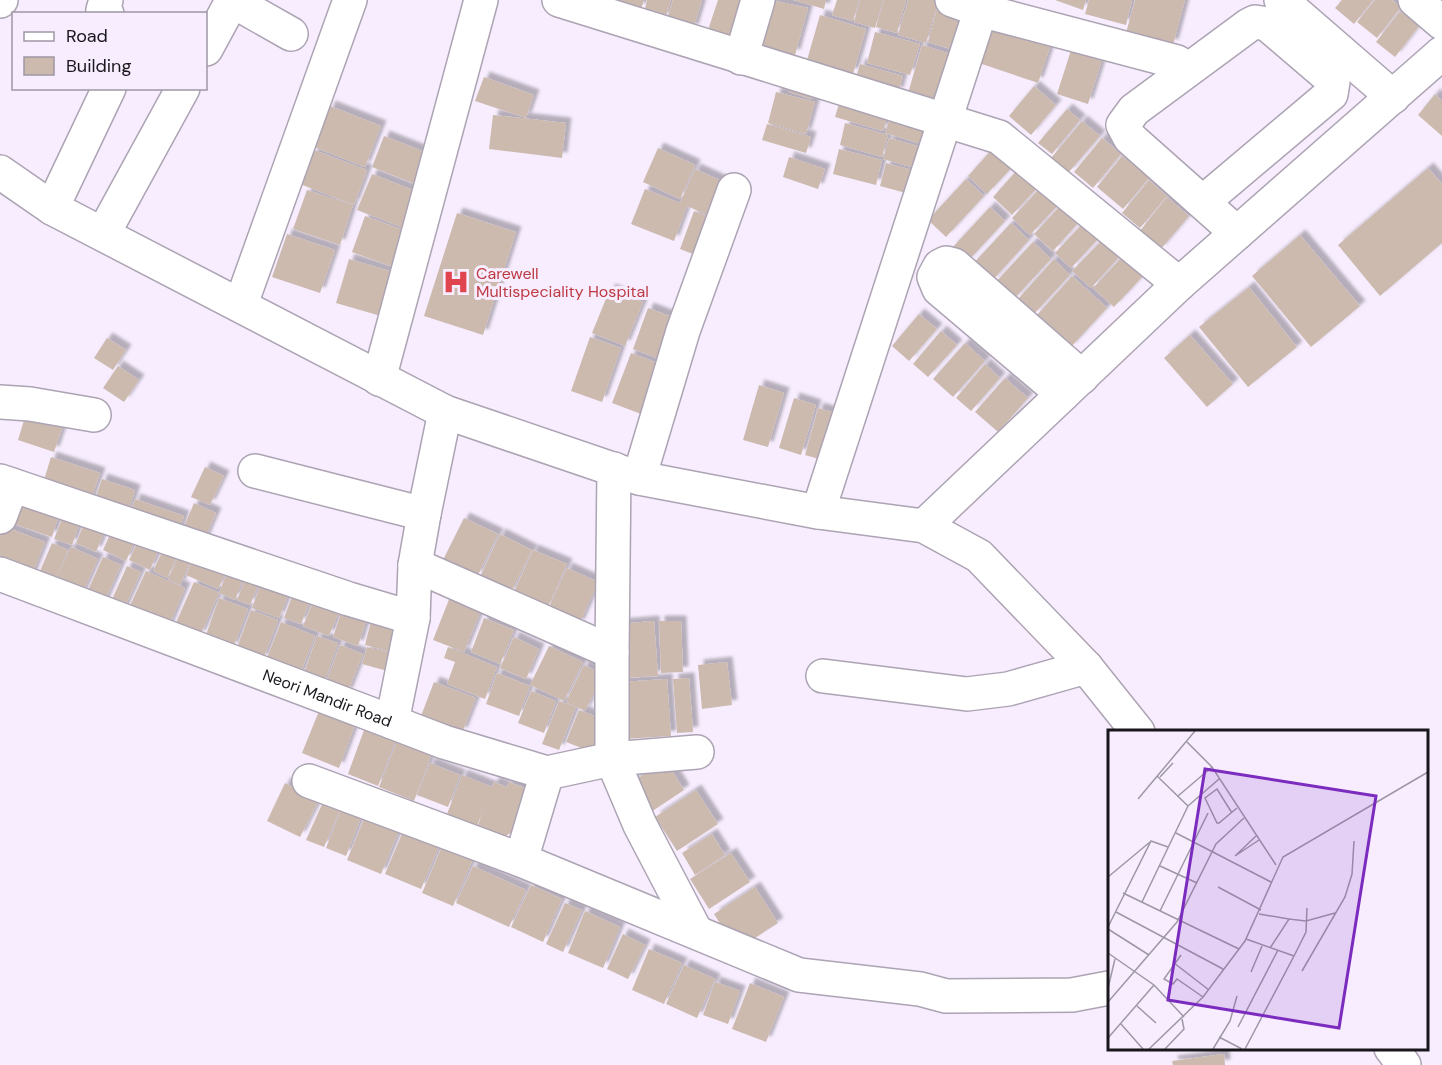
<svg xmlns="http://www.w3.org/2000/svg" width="1442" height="1065" font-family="'DM Sans',sans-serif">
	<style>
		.building { fill: #ccbaaf; filter: url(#shadow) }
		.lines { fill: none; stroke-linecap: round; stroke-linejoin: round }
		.minor-casing { stroke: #aca3b3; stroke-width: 36 }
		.minor { stroke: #fff; stroke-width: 33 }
		.labels { text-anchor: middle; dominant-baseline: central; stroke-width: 6; stroke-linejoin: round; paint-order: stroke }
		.health-label { font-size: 16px; fill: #be3a42; stroke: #f7edfe; text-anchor: start }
		.street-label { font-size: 16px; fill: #19161c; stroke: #f7edfe }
		.inset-road { fill: none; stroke: #9e97a4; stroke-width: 1.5 }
		.view { fill: #7b2cbf; fill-opacity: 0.15; stroke: #7b2cbf; stroke-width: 3 }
		.inset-edge { fill: none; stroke: #19161c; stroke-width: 3 }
	</style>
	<defs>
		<filter id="shadow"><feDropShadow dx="5.5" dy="-5.5" stdDeviation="1.5" flood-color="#0004"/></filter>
	</defs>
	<rect width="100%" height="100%" fill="#f7edfe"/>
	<path class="building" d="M615 0H644L641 9Z
		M647 0H671L665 19 644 13Z
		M673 0H702L693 30 666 22Z
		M718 0H751L737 46 706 36Z
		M771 0 808 8 795 55 758 44Z
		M794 0H826L824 9Z
		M837 0H859L853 21 832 15Z
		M860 0H883L875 28 854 22Z
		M884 0H906L897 33 876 27Z
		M908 0H939L926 43 898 35Z
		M1055 0H1086L1083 10Z
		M1089 0H1132L1126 25 1085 14Z
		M1135 0H1185L1173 45 1126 33Z
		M1342 0H1373L1354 24 1335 8Z
		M1375 0H1392L1401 7 1377 38 1357 22Z
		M939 2 975 12 964 53 928 42Z
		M1400 11 1419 26 1395 57 1376 42Z
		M820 15 866 29 853 74 807 60Z
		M987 16 1053 38 1038 83 973 61Z
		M875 32 920 44 910 75 867 63Z
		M1073 44 1104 53 1088 104 1057 94Z
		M922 45 960 57 944 111 906 100Z
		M860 64 903 76 898 93 855 81Z
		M484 77 534 95 526 118 475 101Z
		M792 83 815 91 812 99 789 92Z
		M1034 86 1056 105 1031 135 1009 116Z
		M776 92 815 102 806 134 768 123Z
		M1435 94 1442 101V136L1418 115Z
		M841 97 889 111 883 131 835 117Z
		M330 106 381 126 365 167 314 147Z
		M1067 109 1080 120 1052 154 1038 143Z
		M493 115 566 123 562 158 489 149Z
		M891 115 936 128 931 147 885 133Z
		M1082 121 1100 136 1068 173 1051 158Z
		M845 123 888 135 882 157 840 145Z
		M767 124 811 137 806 153 762 140Z
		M384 136 435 156 423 187 372 167Z
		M889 138 928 149 922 170 883 159Z
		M1102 138 1121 154 1093 188 1074 172Z
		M995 146 1015 164 987 194 968 176Z
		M658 148 695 165 680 199 643 182Z
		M839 149 882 160 876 185 833 174Z
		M314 150 367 170 354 205 300 184Z
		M1122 156 1149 178 1123 209 1097 187Z
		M789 157 825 169 818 189 783 177Z
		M886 163 923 173 917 196 880 186Z
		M1019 168 1039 186 1012 215 993 197Z
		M1428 168 1442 184V243L1380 296 1338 245Z
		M695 169 733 186 718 220 687 206 674 241 631 224 645 189 680 203Z
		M372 174 423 194 409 230 357 210Z
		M966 179 984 196 946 237 928 220Z
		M1149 180 1167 196 1140 228 1122 213Z
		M1042 186 1060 203 1030 235 1012 218Z
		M307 190 353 205 340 245 293 229Z
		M1167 197 1189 216 1160 250 1139 232Z
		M1061 205 1079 222 1053 251 1034 234Z
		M990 207 1005 221 967 262 952 248Z
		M694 211 718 221 703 258 680 249Z
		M457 213 516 232 483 335 424 316Z
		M365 216 409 232 396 268 352 252Z
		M1084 222 1100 237 1071 268 1055 253Z
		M1011 223 1029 240 991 282 972 265Z
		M287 234 335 250 320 293 272 277Z
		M1300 235 1360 306 1311 347 1252 276Z
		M1103 239 1121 255 1091 288 1072 271Z
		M1033 242 1051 259 1012 301 994 284Z
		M1123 256 1144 275 1114 307 1093 288Z
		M349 259 403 275 391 319 336 303Z
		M1054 259 1070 275 1033 315 1017 300Z
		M1072 276 1107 308 1070 348 1036 316Z
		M1249 287 1297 347 1248 387 1199 327Z
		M610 289 643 302 625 346 592 333Z
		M648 308 683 321 668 362 633 349Z
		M919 314 937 329 909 361 892 346Z
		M941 331 957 345 928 377 913 364Z
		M1190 335 1233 384 1207 407 1164 358Z
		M590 337 621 348 602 402 571 391Z
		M107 338 126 350 113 370 94 358Z
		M965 343 985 361 953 397 933 379Z
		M631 353 668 367 649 417 612 403Z
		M985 364 1000 378 971 411 956 398Z
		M118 366 139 380 124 402 103 388Z
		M1005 378 1028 398 998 432 975 412Z
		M759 385 784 393 768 447 743 440Z
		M794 398 816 405 801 455 779 448Z
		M28 407 66 417 54 452 18 440Z
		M818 408 842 415 829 462 805 455Z
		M51 457 100 473 88 508 40 493Z
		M205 467 224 476 210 505 191 497Z
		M102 479 135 490 126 519 92 508Z
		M22 498 60 511 52 537 14 524Z
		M135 499 184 516 177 538 128 520Z
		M194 503 216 513 203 543 181 534Z
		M65 511 82 517 72 545 54 539Z
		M464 518 498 534 477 577 443 560Z
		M86 519 106 528 96 552 76 543Z
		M0 525 45 542 31 577 0 565Z
		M113 528 136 539 126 561 103 550Z
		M500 534 532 550 510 594 479 579Z
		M141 535 161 544 150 570 129 560Z
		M52 543 68 550 55 581 71 547 98 559 80 598 37 578Z
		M164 548 178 555 167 578 153 571Z
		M533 550 567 564 547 609 513 594Z
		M180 553 192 558 180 585 168 579Z
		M103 557 121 565 103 605 85 597Z
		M194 557 226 572 218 589 186 575Z
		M127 566 141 572 122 613 109 606Z
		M567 568 598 582 579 625 547 611Z
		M228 570 244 577 235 600 219 593Z
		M146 571 185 588 168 628 128 610Z
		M246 578 259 583 250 605 237 600Z
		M194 582 219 593 200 636 175 625Z
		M261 583 289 593 279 618 252 608Z
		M293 594 310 601 301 624 284 618Z
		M315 597 341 607 329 636 303 626Z
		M450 597 481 610 464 652 433 640Z
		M219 598 248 609 233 648 205 638Z
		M251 610 278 620 263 660 236 650Z
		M342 610 367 618 358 646 333 637Z
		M373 613 407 623 399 654 365 645Z
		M484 618 514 630 500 664 471 652Z
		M654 621 658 676 622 678 618 624Z
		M659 621H681L683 672 661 673Z
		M281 622 315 636 299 677 265 663Z
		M317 636 338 643 323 686 302 679Z
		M514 637 539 649 526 679 500 668Z
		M340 645 363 654 347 694 325 685Z
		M549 646 583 662 564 701 530 685Z
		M367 647 396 654 391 672 362 664Z
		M448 647 497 667 485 699 447 684 455 662 444 658Z
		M727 662 732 705 702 709 698 665Z
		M584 665 603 675 585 711 566 702Z
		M497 673 530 686 519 716 486 704Z
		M689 678 693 732 677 733 673 679Z
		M667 679 671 736 625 739 622 682Z
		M434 682 476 698 462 733 421 716Z
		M531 691 556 701 544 733 518 723Z
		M559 701 576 707 559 750 542 744Z
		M579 710 605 720 592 752 566 742Z
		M319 711 355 725 339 768 302 753Z
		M364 730 395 742 378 786 348 774Z
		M398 739 432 753 414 801 379 787Z
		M666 761 684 790 651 812 632 782Z
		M430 763 460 775 448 807 417 795Z
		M462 775 492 787 494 782 507 787 509 782 537 793 526 824 502 838 477 828 487 799 477 826 447 814Z
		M285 783 319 800 300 837 267 821Z
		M696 790 718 824 677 851 655 817Z
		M323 802 340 810 324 847 306 840Z
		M342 807 362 815 346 856 326 848Z
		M366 814 400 828 381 874 347 860Z
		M404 829 440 844 421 889 385 874Z
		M712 834 725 855 695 875 682 853Z
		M442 846 473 859 453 906 422 893Z
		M731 853 750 882 709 909 690 879Z
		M473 866 526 890 509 927 456 903Z
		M531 885 562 899 543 942 511 927Z
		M755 887 778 923 747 943 731 941 714 914Z
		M565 903 582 910 563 952 546 944Z
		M585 911 620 927 603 968 568 953Z
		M623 934 645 945 628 979 607 969Z
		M649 949 682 963 664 1004 632 990Z
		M684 965 715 979 697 1018 666 1004Z
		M715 982 740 991 728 1024 703 1015Z
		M750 983 784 997 766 1042 732 1029Z
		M1224 1054 1225 1065H1173L1172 1061Z"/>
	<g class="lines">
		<g class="minor-casing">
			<g id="minor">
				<path d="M106 0 103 10 107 14"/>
				<path d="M231 0 291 34"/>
				<path d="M559 0 999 137 1179 284"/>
				<path d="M952 0 980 10 1177 62"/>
				<path d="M1281 0 1393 97"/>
				<path d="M1415 0 1442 23"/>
				<path d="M0 1 1 0"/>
				<path d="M206 49 232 1"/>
				<path d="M741 58 758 0"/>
				<path d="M0 172 52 208 445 412 639 478 818 512 924 526 979 556 1086 667 1138 732"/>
				<path d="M1203 202 1331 94 1333 82 1329 77 1267 24 1255 22 1249 25 1134 110 1123 125 1130 138 1237 233"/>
				<path d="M52 208 109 88"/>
				<path d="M103 234 183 88"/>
				<path d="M241 304 350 0"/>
				<path d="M379 379 481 0"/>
				<path d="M1063 394 939 289 934 277 940 266 946 263 954 265 1082 377"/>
				<path d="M0 402 30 404 94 415"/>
				<path d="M255 471 424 514"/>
				<path d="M639 478 683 331 734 190"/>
				<path d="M0 481 349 599 413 618"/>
				<path d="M818 512 984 0"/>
				<path d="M0 517 12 485"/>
				<path d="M924 526 1179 284 1442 53"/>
				<path d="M415 565 612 652V759L640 825 695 930"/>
				<path id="s1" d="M0 574 392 722 413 618 415 565 424 514 445 412"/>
				<path d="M612 652 614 469"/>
				<path d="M823 676 967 694 1008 689 1086 667"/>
				<path d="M392 722 444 742 547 773 612 759 697 752"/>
				<path d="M309 781 521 860 799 975 920 989 946 996 1072 995 1109 988"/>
				<path d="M521 860 547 773"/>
				<path d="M1391 1048 1404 1065"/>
			</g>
		</g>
		<use href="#minor" class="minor"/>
	</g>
	<defs>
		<g id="hospital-bare" transform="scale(2.07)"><path d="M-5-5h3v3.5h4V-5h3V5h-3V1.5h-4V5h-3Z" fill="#e0444e" stroke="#f7edfe" stroke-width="2.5" paint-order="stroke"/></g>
	</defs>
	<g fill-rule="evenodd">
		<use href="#hospital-bare" x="456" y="282"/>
	</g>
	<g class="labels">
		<g class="health-label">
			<text x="476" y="273">Carewell<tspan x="476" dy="18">Multispeciality Hospital</tspan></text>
		</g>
		<g class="street-label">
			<text stroke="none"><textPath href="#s1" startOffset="350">Neori Mandir Road</textPath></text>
		</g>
	</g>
	<g transform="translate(1108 730)">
		<rect width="320" height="320" fill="#f7edfe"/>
		<path class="inset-road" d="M79 12 104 37 168 135M49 46 80 76 111 49M52 47 65 33M70 66 104 37M30 69 87 1M124 83 109 59 97 68 109 93H111L129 78M68 103 163 152M148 106 127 126 151 110M52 136 89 153M0 147 42 112M110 157 153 180M15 163 131 219M34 172 80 76M52 181 100 83M8 182 115 239M151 184 181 189M0 197 43 111 60 117M0 199 41 225M162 218 181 189 198 191 227 183M0 223 46 255 76 287M73 225 56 249 65 254 69 249 95 267M186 226 198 202 199 178M66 233 101 260M194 241 237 167 244 144 246 111M143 242 154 216M0 258 7 229M0 272 69 192 108 114 136 88M29 276 48 293M13 294 35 319M130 297 170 220M111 307 134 319M0 308 46 255M41 319 95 267 137 211 175 127 320 42M57 319 76 299 74 289M105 319 122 291 129 266M137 319 186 226 138 209"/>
		<path class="view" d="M97 39 268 66 231 298 60 270Z"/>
		<rect width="320" height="320" class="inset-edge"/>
	</g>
	<rect x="12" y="12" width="195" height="78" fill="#f7edfe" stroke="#9e97a4" stroke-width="1.5"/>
	<rect x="24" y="32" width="30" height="9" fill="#ffffff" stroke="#9e97a4" stroke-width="1.5"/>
	<text x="66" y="42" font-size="18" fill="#19161c">Road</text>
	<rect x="24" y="57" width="30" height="18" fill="#ccbaaf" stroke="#9e97a4" stroke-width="1.5"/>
	<text x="66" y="72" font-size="18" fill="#19161c">Building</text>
</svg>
